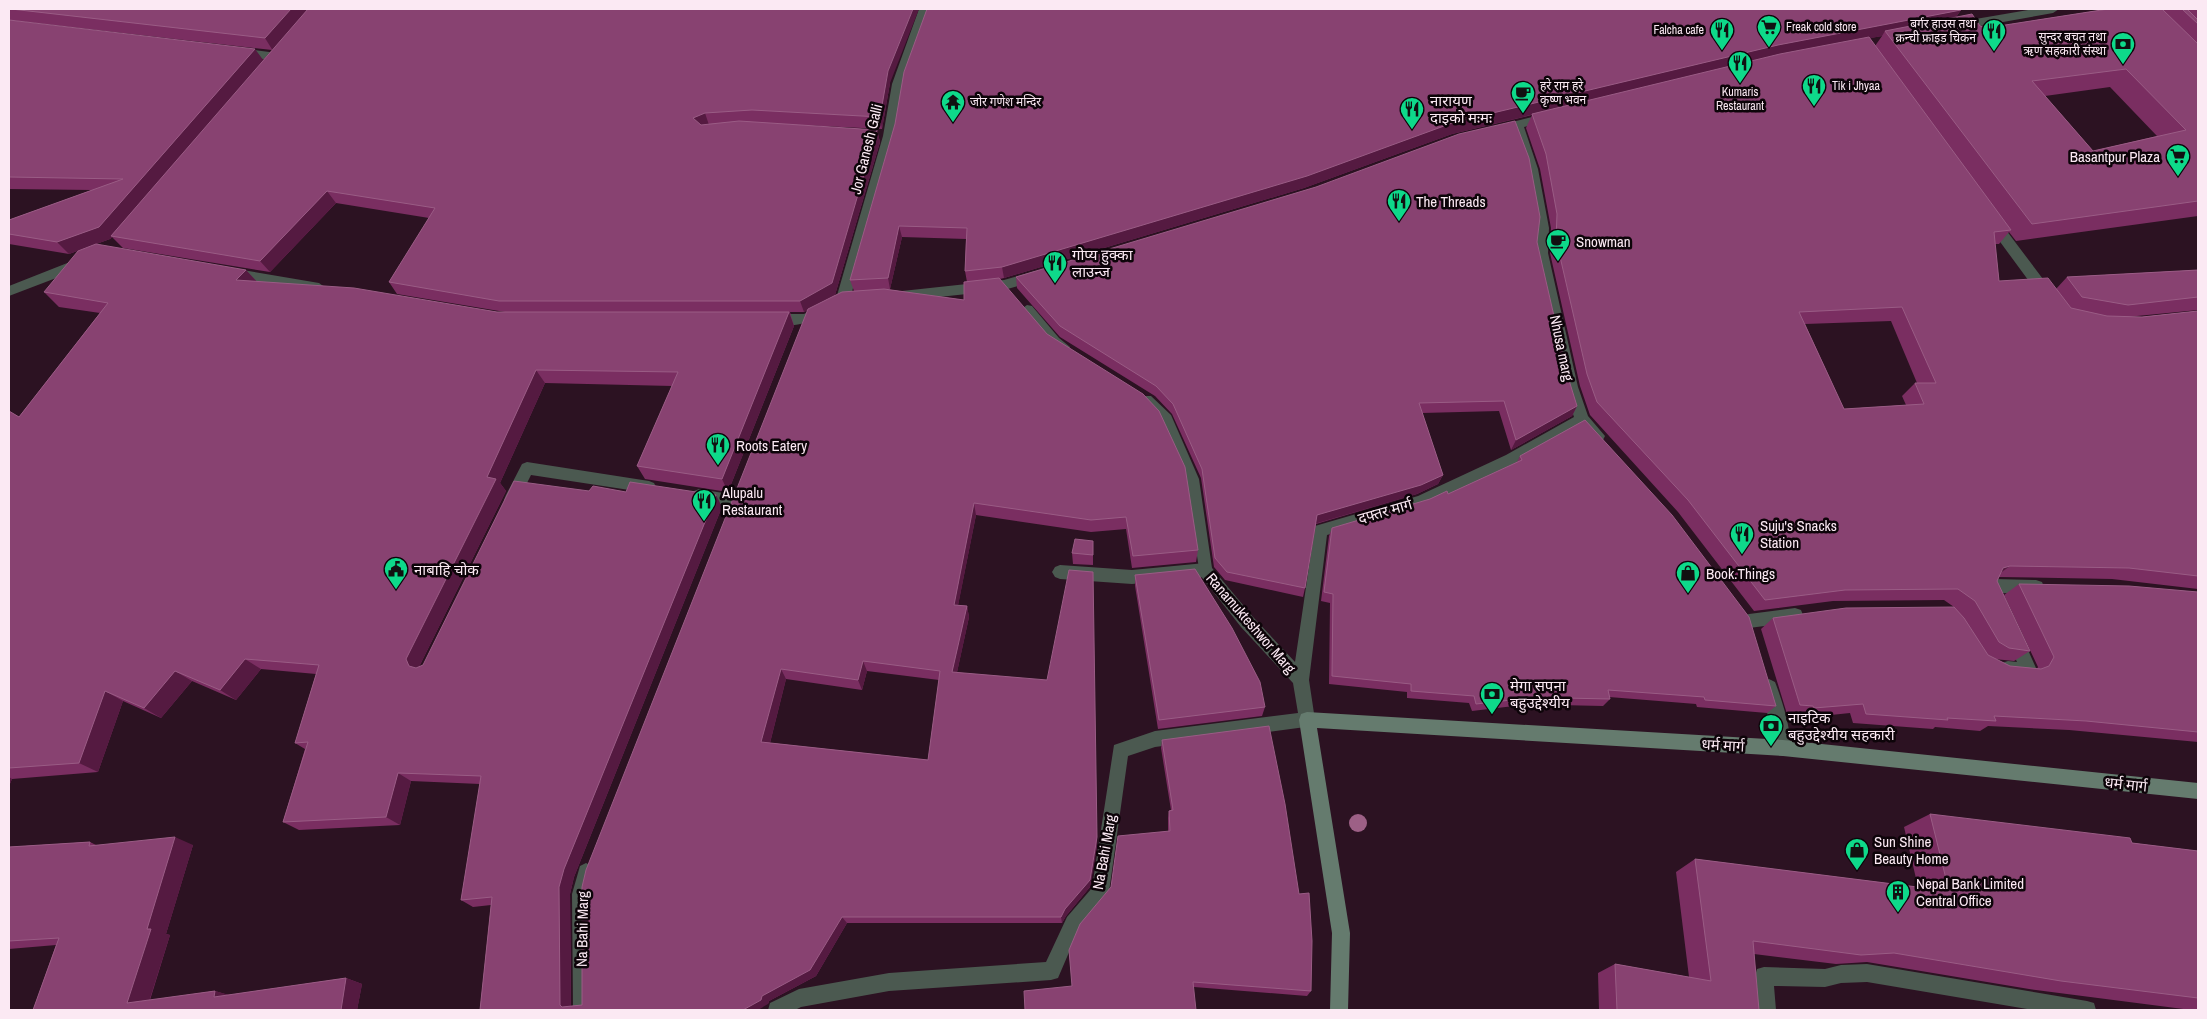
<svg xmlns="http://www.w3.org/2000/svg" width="2207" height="1019" font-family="'Archivo Narrow','Noto Sans Devanagari',sans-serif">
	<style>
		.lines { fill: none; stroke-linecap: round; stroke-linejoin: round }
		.lane { fill: #4b5950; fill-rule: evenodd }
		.street { fill: #4b5950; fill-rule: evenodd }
		.secondary { fill: #657b6e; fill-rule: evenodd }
		.tree { fill: #9d6086 }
		.wall { fill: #7a2e61; fill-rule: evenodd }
		.shaded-wall { fill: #551a41 }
		.building { fill: #884271; stroke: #9a5c85; fill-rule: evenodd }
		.labels { text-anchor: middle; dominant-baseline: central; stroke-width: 5; stroke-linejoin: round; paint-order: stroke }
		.far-poi-label { font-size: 12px; fill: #fbe9f3; stroke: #0d0409; text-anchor: start }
		.poi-label { font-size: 15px; fill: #fbe9f3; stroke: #0d0409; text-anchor: start }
		.street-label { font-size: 15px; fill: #fbe9f3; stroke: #0d0409 }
	</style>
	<rect width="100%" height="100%" fill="#2c1222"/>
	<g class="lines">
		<path class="lane" d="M239 48 277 53 283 57 277 61 235 55 233 52Z
			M1205 563 1210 565 1213 570 1210 575 1205 577 1132 584 1060 579 1055 577 1052 572 1055 567 1060 565 1132 570Z
			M1867 964 2087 1001 2094 1003 2096 1010H2033L1867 982 1841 983 1825 987 1774 986 1776 1010H1758L1755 976 1757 969 1764 967 1825 969 1841 965Z"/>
		<path class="street" d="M919 9H931L904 84 895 136 850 299 843 304 836 299 883 136 892 84Z
			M2034 9H2059L2053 13 1958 30 1952 26 1958 22Z
			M1548 113 1554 117 1552 120 1524 127 1538 169 1549 228 1548 253 1578 387 1588 416 1605 436 1603 440H1593L1580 427 1516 463 1426 506 1327 535 1309 680 1315 720 1313 726 1155 747 1128 756 1109 892 1106 898 1079 929 1058 978 1051 980 889 991 801 1007 795 1010H768L770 1003 799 989 889 973 1046 962 1067 917 1092 888 1114 745 1155 731 1298 713 1293 683 1241 627 1200 575 1185 479 1160 423 1139 400 1141 396H1151L1171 415 1199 479 1212 568 1253 617 1295 662 1315 526 1418 496 1506 455 1574 417 1564 387 1534 253 1537 228 1526 169 1513 130 1497 134 1491 130 1493 127Z
			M1992 216 1997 218 2052 291 2054 295 2052 299H2042L1987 224 1986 221Z
			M80 258 87 263 85 267 9 296V286Z
			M231 268 319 283 326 288 319 293 231 278 224 273Z
			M1035 271 1040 272 1042 276 1040 280 1004 290 902 301 895 296 902 291 1004 280Z
			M822 305 829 310C821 324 772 332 765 319L772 314H804Z
			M1027 305 1032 306 1059 338 1070 347 1068 351 1063 352 1049 346 1022 314 1020 310Z
			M527 462 649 481 654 483 656 487 654 491 649 493 531 475 516 505 511 506 506 505 504 500 506 495 522 464Z
			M699 489 735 495 740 496 742 501 740 506 735 507 699 501 694 499 692 495 694 491Z
			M1995 579 2036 580 2042 582 2044 587 2042 592 2036 594 2001 593 2005 601 2003 606 1997 608 1991 606 1984 591 1989 581Z
			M1795 608 1801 610 1803 615 1801 620 1795 622 1749 628 1743 626 1741 621 1743 616 1749 614Z
			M2014 630 2020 632 2036 668 2034 673 2024 678 2002 673 2000 668 2002 663 2008 661 2017 662 2006 637 2008 632Z
			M1769 679 1775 682C1781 697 1795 739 1789 754L1783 756 1777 754 1761 687 1763 682Z
			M586 863 592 866 595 872 590 894 591 1010H573L572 894 580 866Z"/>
		<path class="secondary" d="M1307 712 1783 740 2198 783V799L1783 756 1317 728 1350 933 1348 1010H1330L1332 933 1299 720 1301 714Z"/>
	</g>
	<circle class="tree" cx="1358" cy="823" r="9"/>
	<path class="wall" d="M9 9 890 83 882 129 801 125 877 130 880 142 835 295 854 291 850 280 895 124 1961 10 1956 17 1986 28 2108 9H2198V216L2016 241 2009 232 1999 244H1995L1999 281 2056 289 2067 277 2198 270V310L2127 317H2142L2198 311V589L2112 579 1999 577 1997 581 2030 651 2014 661 1994 659 2010 666 2037 669 2038 667 2004 595 2019 584 2198 592V742L2069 730 1988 726 1980 731 1935 727 1933 729 1853 723 1850 713 1802 718 1801 715 1787 714 1761 629 1773 618 1954 607 1944 600 1833 601 1754 611 1678 512 1590 415 1580 386 1550 253 1551 228 1540 169 1526 128 1532 115 1452 134 1304 188 1004 278 1000 279 1198 550 1196 562 1132 568 1126 529 1091 532 976 515 958 605 967 606 969 617 957 672 1097 845 1090 887 1066 916 1062 923H847L816 976 769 1001 768 1004 480 1010 491 905 473 907 461 900 480 784 411 781 400 825 299 830 283 822 305 749 295 743 316 674 261 669 236 700 192 681 161 718 123 701 98 772 12 779 9 786V411L19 417 100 313 59 307 44 292 246 270 256 281 497 312H505L397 294 389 282 429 218 336 203 270 272 123 248 112 237 110 239 69 254 9 244V220L92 190 9 189V20L263 60 272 50 9 20ZM1882 36 1875 46 1870 38ZM2110 87 2157 136 2093 151 2045 96ZM902 237 966 239 965 271 967 282 964 300 885 289H890ZM808 310 582 1005 571 1006 570 894 574 877 722 507 419 667 506 491 500 483 545 383 672 386 637 466 645 479 728 492 794 326 790 312H804ZM1891 321 1917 383H1915L1902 396 1906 405 1844 409 1805 324ZM867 671 939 680 928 760 770 743 786 679 862 690Z
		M1537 242 1568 377 1577 406 1572 416 1511 450 1499 411 1422 413 1443 475 1438 484 1417 494 1316 524 1305 588 1303 597 1225 580 1214 567 1201 478 1172 414 1155 396 1060 337 1017 288 1016 277Z
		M1520 456 1776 706 1767 713 1697 707 1696 704 1609 697 1610 699 1603 706 1558 705 1515 708 1514 706 1472 711 1469 703 1407 698V692L1329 684 1330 603 1321 601 1329 536 1332 528 1448 494 1517 462Z
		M1093 541V565L1073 564 1072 553Z
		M1135 575 1265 707 1262 716 1158 729 1135 586Z
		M1162 740 1311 991 1307 996 1194 987 1072 986 1168 832V818L1169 811 1171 810 1161 748Z
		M1930 814 2132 843 2198 851V1010H2191L2029 989 1867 962 1836 964 1754 954 1759 1010H1599L1598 973 1615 964 1689 977 1676 872 1695 859 1918 887 1904 827Z
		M90 842 96 845H193L166 934 170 935 150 1000 215 991 228 995 346 978 362 984 357 1010H33L56 945 9 949V847Z"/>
	<path class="shaded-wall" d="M291 9H310L273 51 265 38Z
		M913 9H919L890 83 882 129 880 117 888 71Z
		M1961 10 1952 23 1885 31 1882 36 1771 57 1452 134 1304 188 1004 278 1002 267 1455 122 1778 45Z
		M255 49 264 61 111 236 112 237 110 239 69 254 57 242 99 227Z
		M705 113 709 125 697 130 693 118Z
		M877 130 880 142 835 295 804 312 800 301Z
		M327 191 336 203 270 272 260 261Z
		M899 226 902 237 890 289 888 278Z
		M246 270 259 284 236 280Z
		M789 312 794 326 728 492 722 479Z
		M536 370 545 383 500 483 506 491 418 669 409 666 406 659 487 477Z
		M1577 406 1572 416 1511 450 1516 440Z
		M1443 475 1438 484 1417 494 1314 524 1317 515Z
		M716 495 722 507 574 877 570 894 571 1010 562 1007 560 1005 559 887 564 869Z
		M974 503 976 515 956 616 954 605Z
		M2010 566 1995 577 2003 568Z
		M1093 572 1097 845 1090 887 1066 916 1062 923 1061 917 1065 909Z
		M967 606 969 617 955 682 952 672Z
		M245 659 261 669 236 700 220 690Z
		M863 661 867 671 862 690 858 680Z
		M781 669 786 679 768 751 761 742Z
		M175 671 192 681 161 718 144 708Z
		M105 691 123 701 98 772 79 763Z
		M398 773 411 781 400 825 386 817Z
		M9 777 12 779 9 786Z
		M175 837 193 845 166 934 170 935 147 1008 127 1003 147 929Z
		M842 917 847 923 816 976 769 1001 768 1004 758 1010H743Z
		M346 978 362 984 357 1010H341Z
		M215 991 233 996 214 997Z"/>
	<path class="building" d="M11 9H291L265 38Z
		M308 9H913L888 71 880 117 752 110 705 113 693 118 701 125 739 121 877 130 832 283 800 301H499L389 282 435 208 327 191 260 261 111 236Z
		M927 9H1960L1961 10 1778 45 1455 122 1307 176 1002 267 965 271 967 228 899 226 888 278 850 280 895 124 904 72Z
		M2108 9H2162L2198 44V201L2032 224 1885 31 1972 14 1980 26 1986 28ZM2126 69 2186 130 2093 151 2032 81Z
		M2182 9H2187L2198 20V24Z
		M9 20 255 49 99 227 57 242 9 234V220L123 179 9 177Z
		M1869 37 2011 230 1994 232 1999 281 2048 278 2071 308 2107 316 2142 317 2198 311V576L2129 568 2010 566 2003 568 1997 581 2030 651 2009 648 1999 642 1975 601 1958 589 1845 590 1765 600 1688 500 1597 402 1587 374 1556 239 1557 214 1546 154 1532 114 1780 54ZM1902 307 1936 383H1915L1924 404 1844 409 1799 312Z
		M1515 121 1529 158 1540 217 1537 242 1568 377 1577 406 1516 440 1504 401 1419 403 1443 475 1421 485 1317 515 1305 588 1227 572 1215 558 1202 469 1173 404 1156 386 1060 326 1016 277 1316 187 1459 134Z
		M96 244 246 270 236 280 354 288 497 312H789L722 479 637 466 678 372 536 370 487 477 496 479 406 659 409 666 416 668 423 665 514 481 589 491 593 486 626 492 630 482 716 495 564 869 559 887 560 1005 562 1007 582 1005V887L586 870 808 309 842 292 884 289 964 300V282L999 278 1047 334 1143 394 1159 411 1185 467 1198 550 1133 556 1126 517 1091 520 974 503 954 605 967 606 952 672 1047 680 1069 570 1093 572 1097 837 1090 880 1065 909 1061 917H842L810 970 762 996 761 1000 743 1010H480L492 897 461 900 481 776 398 773 386 817 283 822 308 742 295 743 319 665 245 659 220 690 175 671 144 708 105 691 79 763 9 768V411L19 417 108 303 44 292 78 251ZM863 661 940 671 928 760 761 742 781 669 858 680Z
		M2198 270V297L2128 305 2082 297 2067 277Z
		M1585 420 1672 515 1749 617 1776 706 1705 700 1704 697 1608 690 1610 699 1564 698 1520 701V699L1476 704 1474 696 1411 691V684L1332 676 1333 594 1324 592 1332 528 1430 499 1447 491 1448 494 1522 460 1520 456Z
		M1075 539 1093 541V555L1072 553Z
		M1195 569 1232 628 1260 682 1265 707 1159 720 1135 575Z
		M2019 584 2129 586 2198 592V732L2086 721 1994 716 1996 721 1947 718 1948 720 1866 714 1863 704 1814 708 1813 706 1800 705 1773 618 1846 608 1954 607 1964 618 1988 655 2010 666 2041 669 2049 666 2054 657Z
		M1269 726 1285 804 1299 894 1309 893 1312 941 1311 991 1193 982 1196 1010H1025L1024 991 1072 986 1069 950 1080 924 1111 887 1118 836 1170 831 1169 811 1173 810 1162 740Z
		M1930 814 2130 838 2132 843 2198 851V998L2061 981 1894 953 1861 955 1753 941 1759 1010H1617L1615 964 1711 981 1695 859 1949 891Z
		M175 837 147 929H151L127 1003 215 991 214 997 346 978 341 1010H33L59 938 9 941V847L90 842 89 846Z"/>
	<defs>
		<g id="supermarket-pin" transform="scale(1.25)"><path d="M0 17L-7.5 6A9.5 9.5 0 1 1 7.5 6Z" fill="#0ed98a" stroke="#0d0409"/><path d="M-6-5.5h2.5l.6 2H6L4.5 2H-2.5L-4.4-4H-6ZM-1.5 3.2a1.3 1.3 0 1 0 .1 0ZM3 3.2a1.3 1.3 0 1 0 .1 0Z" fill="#111"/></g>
		<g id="restaurant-pin" transform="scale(1.25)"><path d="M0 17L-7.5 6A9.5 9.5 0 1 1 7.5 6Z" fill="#0ed98a" stroke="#0d0409"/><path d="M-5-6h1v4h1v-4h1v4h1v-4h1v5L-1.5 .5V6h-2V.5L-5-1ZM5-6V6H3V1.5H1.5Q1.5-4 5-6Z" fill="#111"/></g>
		<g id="bank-pin" transform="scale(1.25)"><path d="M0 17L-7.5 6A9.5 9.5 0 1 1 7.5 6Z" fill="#0ed98a" stroke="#0d0409"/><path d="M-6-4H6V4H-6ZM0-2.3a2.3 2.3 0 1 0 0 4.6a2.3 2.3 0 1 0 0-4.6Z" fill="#111"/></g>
		<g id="cafe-pin" transform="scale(1.25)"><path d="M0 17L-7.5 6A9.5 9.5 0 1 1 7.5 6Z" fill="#0ed98a" stroke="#0d0409"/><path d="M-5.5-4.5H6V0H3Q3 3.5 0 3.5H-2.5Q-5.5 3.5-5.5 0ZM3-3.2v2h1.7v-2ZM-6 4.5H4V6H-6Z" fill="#111"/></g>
		<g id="temple-pin" transform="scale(1.25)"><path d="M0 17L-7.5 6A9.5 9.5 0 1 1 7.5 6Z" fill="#0ed98a" stroke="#0d0409"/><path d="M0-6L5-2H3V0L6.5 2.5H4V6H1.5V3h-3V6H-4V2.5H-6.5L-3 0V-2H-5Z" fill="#111"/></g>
		<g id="civic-pin" transform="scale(1.25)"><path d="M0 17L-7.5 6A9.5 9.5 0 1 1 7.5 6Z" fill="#0ed98a" stroke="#0d0409"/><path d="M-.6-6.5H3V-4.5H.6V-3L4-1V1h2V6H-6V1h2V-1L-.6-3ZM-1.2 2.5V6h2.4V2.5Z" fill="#111"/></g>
		<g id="shop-pin" transform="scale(1.25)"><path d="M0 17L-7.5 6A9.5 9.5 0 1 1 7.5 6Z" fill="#0ed98a" stroke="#0d0409"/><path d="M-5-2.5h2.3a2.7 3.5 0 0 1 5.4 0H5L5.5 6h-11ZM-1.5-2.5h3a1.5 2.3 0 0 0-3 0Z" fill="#111"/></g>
		<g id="building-pin" transform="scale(1.25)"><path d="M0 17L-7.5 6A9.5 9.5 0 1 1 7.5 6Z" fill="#0ed98a" stroke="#0d0409"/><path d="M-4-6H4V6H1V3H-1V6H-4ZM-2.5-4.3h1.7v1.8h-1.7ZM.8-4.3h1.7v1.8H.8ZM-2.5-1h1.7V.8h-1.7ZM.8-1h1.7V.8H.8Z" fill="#111"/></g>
	</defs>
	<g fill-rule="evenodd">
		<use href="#supermarket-pin" x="1769" y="27"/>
		<use href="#restaurant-pin" x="1722" y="30"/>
		<use href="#restaurant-pin" x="1994" y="31"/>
		<use href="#bank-pin" x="2123" y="44"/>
		<use href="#restaurant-pin" x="1740" y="63"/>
		<use href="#restaurant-pin" x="1814" y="86"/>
		<use href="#cafe-pin" x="1523" y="93"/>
		<use href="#temple-pin" x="953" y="102"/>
		<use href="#restaurant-pin" x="1412" y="109"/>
		<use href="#supermarket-pin" x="2178" y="156"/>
		<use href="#restaurant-pin" x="1399" y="201"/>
		<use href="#cafe-pin" x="1558" y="241"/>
		<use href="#restaurant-pin" x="1055" y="263"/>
		<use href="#restaurant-pin" x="718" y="445"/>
		<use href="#restaurant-pin" x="704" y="501"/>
		<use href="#restaurant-pin" x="1742" y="534"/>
		<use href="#civic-pin" x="396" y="569"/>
		<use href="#shop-pin" x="1688" y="573"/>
		<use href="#bank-pin" x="1492" y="694"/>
		<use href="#bank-pin" x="1771" y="726"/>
		<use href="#shop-pin" x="1857" y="850"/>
		<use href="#building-pin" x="1898" y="892"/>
	</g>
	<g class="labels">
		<g class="far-poi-label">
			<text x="1976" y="24" text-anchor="end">बर्गर हाउस तथा<tspan x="1976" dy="14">क्रन्ची फ्राइड चिकन</tspan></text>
			<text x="1786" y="27">Freak cold store</text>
			<text x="1704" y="30" text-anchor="end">Falcha cafe</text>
			<text x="2106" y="37" text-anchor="end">सुन्दर बचत तथा<tspan x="2106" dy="14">ऋण सहकारी संस्था</tspan></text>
			<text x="1540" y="86">हरे राम हरे<tspan x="1540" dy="14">कृष्ण भवन</tspan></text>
			<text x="1832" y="86">Tik i Jhyaa</text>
			<text x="1740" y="92" text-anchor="middle">Kumaris<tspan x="1740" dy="14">Restaurant</tspan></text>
			<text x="970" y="102">जोर गणेश मन्दिर</text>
		</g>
		<g class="poi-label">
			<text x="1430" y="100">नारायण<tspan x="1430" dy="17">दाइको मःमः</tspan></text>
			<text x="2160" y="156" text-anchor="end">Basantpur Plaza</text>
			<text x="1416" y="201">The Threads</text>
			<text x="1576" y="241">Snowman</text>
			<text x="1072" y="254">गोप्य हुक्का<tspan x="1072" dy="17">लाउन्ज</tspan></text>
			<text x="736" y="445">Roots Eatery</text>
			<text x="722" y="492">Alupalu<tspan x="722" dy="17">Restaurant</tspan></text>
			<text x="1760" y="525">Suju's Snacks<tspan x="1760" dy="17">Station</tspan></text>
			<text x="414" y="569">नाबाहि चोक</text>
			<text x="1706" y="573">Book.Things</text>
			<text x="1510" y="685">मेगा सपना<tspan x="1510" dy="17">बहुउद्देश्यीय</tspan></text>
			<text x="1788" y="717">नाइटिक<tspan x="1788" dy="17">बहुउद्देश्यीय सहकारी</tspan></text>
			<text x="1874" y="841">Sun Shine<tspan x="1874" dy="17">Beauty Home</tspan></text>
			<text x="1916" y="883">Nepal Bank Limited<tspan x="1916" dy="17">Central Office</tspan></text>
		</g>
		<g class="street-label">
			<text transform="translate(866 149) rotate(-76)">Jor Ganesh Galli</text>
			<text transform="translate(1562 348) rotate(78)">Nhusa marg</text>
			<text transform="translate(1385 511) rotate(-16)">दफ्तर मार्ग</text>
			<text transform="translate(1251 623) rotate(49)">Ranamukteshwor Marg</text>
			<text transform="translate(1723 745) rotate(3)">धर्म मार्ग</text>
			<text transform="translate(2126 784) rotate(6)">धर्म मार्ग</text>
			<text transform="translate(1104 852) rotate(-80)">Na Bahi Marg</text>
			<text transform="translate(582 929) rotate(-89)">Na Bahi Marg</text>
		</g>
	</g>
	<rect width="2207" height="1019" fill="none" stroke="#fbe9f3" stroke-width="20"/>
</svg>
